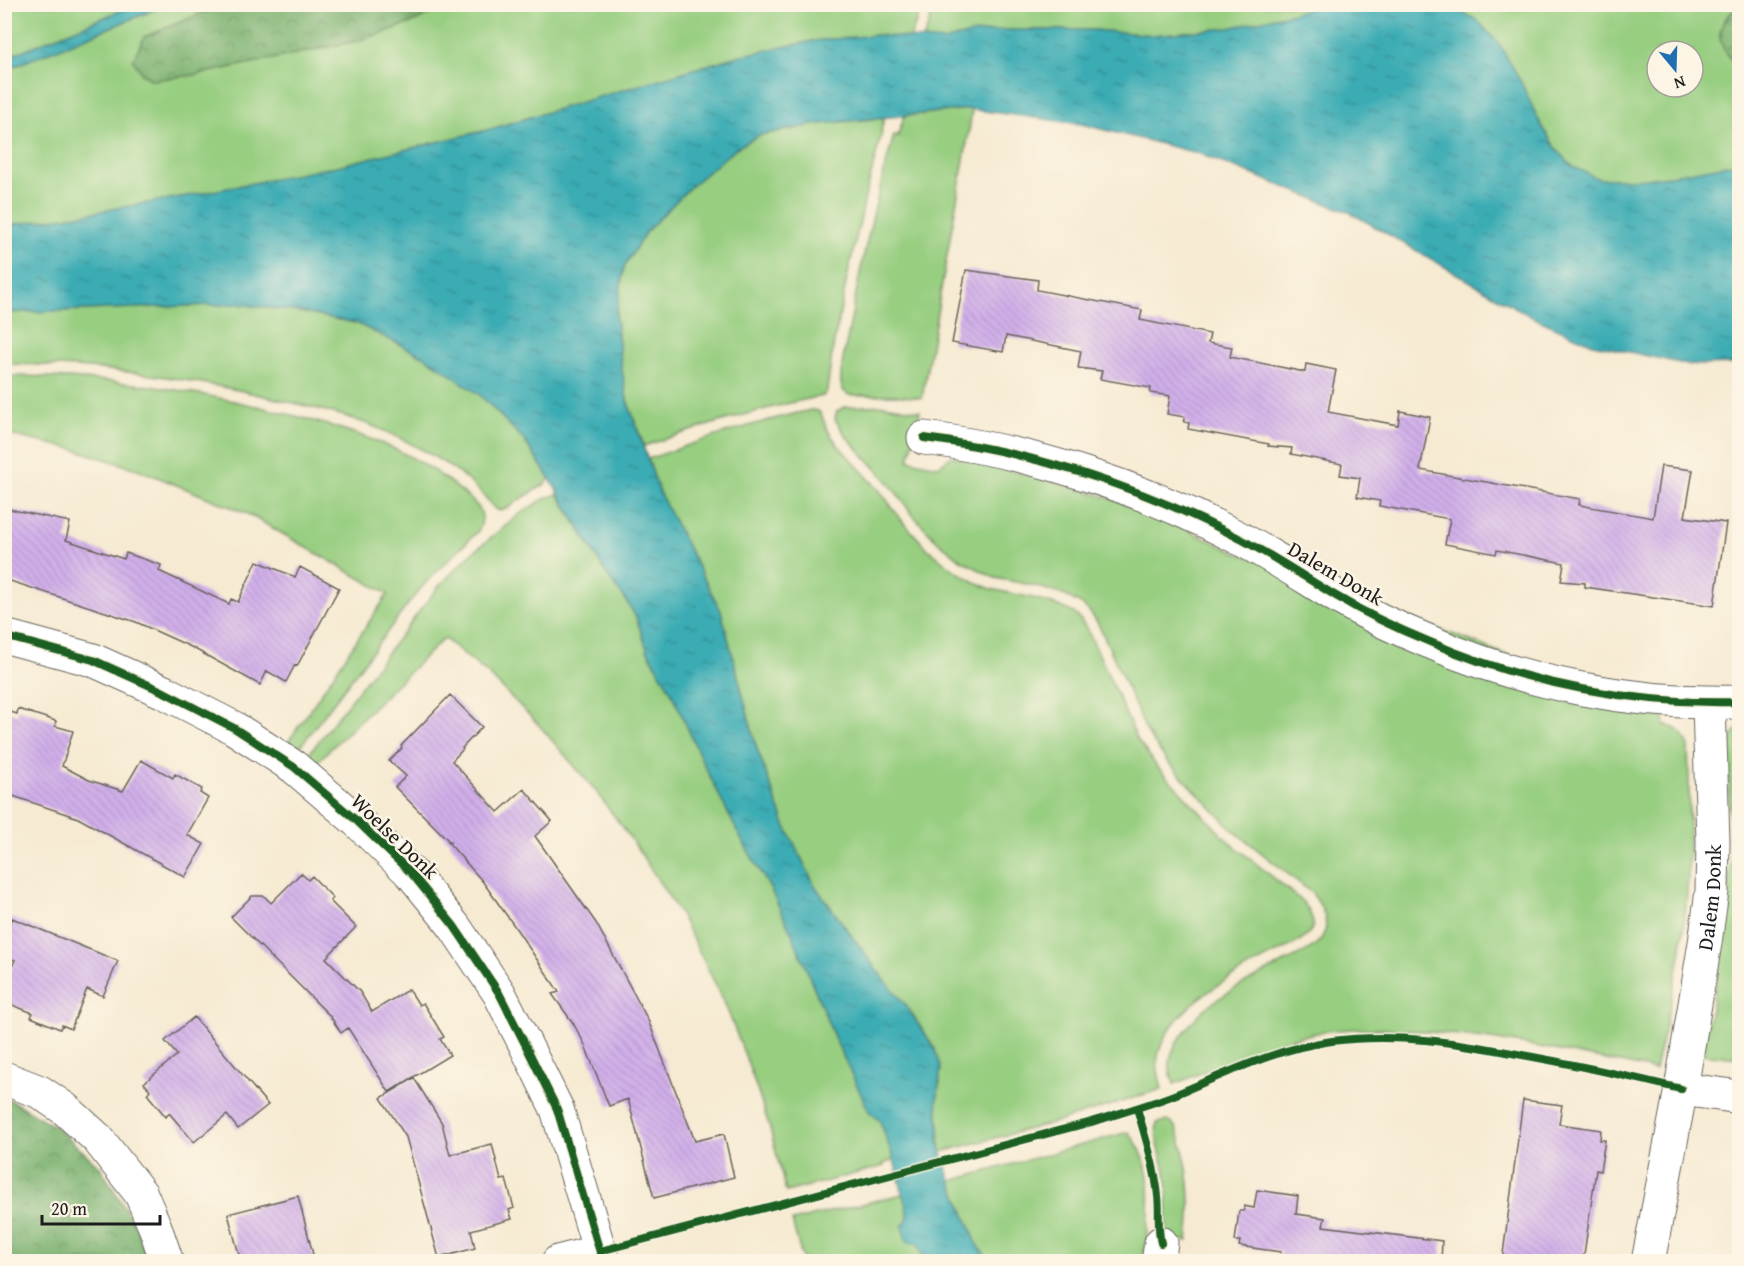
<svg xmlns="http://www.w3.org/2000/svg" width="1744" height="1266" font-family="'Gentium Book Plus',serif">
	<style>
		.green { fill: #97ce80; stroke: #5a754e; stroke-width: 1.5; fill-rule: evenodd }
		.forest { fill: url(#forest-crowns); stroke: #4a6645; stroke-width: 1.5 }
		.water { fill: url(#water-ripples); stroke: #2b6468; stroke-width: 1.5 }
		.building { fill: url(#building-back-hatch) }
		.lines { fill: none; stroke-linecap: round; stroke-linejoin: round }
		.minor-casing { stroke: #68645c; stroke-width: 35 }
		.minor { stroke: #fff; stroke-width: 33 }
		.cycleway-casing { stroke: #fcf5e5; stroke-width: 11 }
		.cycleway { stroke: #1b5e20; stroke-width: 8 }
		.labels { text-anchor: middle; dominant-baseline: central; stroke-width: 5; stroke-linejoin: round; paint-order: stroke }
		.street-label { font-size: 21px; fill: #1c1c1c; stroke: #fcf5e5 }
	</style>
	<defs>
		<pattern id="forest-crowns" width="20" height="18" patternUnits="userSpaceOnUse" patternTransform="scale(1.5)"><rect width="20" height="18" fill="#79b16e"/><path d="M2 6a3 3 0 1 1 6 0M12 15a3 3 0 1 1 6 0" fill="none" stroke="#628f5a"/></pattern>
		<pattern id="water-ripples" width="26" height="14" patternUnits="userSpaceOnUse" patternTransform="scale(1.5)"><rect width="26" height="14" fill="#3aacb4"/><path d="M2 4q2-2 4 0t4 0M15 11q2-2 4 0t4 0" fill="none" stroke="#308b92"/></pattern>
		<pattern id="building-back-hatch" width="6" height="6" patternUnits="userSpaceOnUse" patternTransform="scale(1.5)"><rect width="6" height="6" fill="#d1afea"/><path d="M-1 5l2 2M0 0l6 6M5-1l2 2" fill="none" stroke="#b396c8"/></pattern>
	</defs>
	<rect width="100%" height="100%" fill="#fcf5e5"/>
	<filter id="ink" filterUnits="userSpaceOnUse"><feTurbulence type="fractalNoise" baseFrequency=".0167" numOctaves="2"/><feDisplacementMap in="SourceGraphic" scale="12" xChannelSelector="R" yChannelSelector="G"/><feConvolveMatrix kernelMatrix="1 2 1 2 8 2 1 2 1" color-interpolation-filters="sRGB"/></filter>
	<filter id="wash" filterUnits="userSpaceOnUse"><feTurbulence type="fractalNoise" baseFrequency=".008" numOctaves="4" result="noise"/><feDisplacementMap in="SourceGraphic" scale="24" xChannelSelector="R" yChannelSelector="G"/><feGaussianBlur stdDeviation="1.35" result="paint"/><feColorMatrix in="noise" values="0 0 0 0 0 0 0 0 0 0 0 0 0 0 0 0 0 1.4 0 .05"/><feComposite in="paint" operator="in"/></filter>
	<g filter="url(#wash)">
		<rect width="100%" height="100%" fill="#f6ead2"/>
		<path class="green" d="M5 5H134L5 58Z
			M166 5H222L144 37 195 75 361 40 417 21 445 5H925L920 12 910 38 877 35 813 41 738 56 487 130 333 167 198 194 79 215 5 226V70Z
			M939 5H1334L1229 28 1153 35 1094 30H1004L970 34 944 41 923 40 931 17Z
			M1442 5H1739C1735 9 1730 13 1726 18 1712 36 1727 55 1739 69V163C1701 171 1661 180 1622 179 1615 179 1606 180 1599 179 1543 165 1531 87 1500 47 1495 39 1467 16 1459 11 1454 8 1447 6 1442 5ZM1657 51H1693V87H1657Z
			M969 109 972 110 969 131 922 398 893 395H849C844 392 842 390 841 384 839 369 848 337 851 320 862 258 877 196 894 135L898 136 904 116Z
			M884 118 881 131 882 132 866 194 846 283 833 347 827 391 823 396C761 408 704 426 644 446L627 400 621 363 616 317 624 267 645 233 690 187 736 148 760 135 819 124Z
			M238 304 294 311 356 323 425 357 480 395 524 440 550 479 547 481V483L519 500 508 508 500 511C493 509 491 504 487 499 479 490 469 481 460 474 439 458 417 446 393 435 361 419 324 410 289 402 195 378 101 365 5 364V313Z
			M5 376C98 376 193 389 284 413 347 429 410 447 461 491 475 503 489 511 478 531L429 579 412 599 296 752 286 745 388 594 248 514 140 470 73 449 5 434Z
			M885 405 920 411 909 460 938 466 952 456C1008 470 1064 483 1118 501 1156 514 1192 532 1228 549L1665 715 1664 725C1678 728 1683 732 1688 745 1690 813 1691 880 1681 948 1675 989 1664 1029 1655 1070 1576 1054 1497 1036 1416 1031 1382 1028 1349 1027 1316 1033 1270 1042 1218 1067 1174 1084 1166 1065 1170 1050 1183 1034 1191 1022 1200 1012 1211 1004 1233 988 1259 976 1283 963 1294 958 1305 953 1315 945 1319 942 1323 936 1325 931 1329 917 1319 903 1312 893L1234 831 1167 761 1147 733 1109 647 1097 622 1089 611 1081 604 1066 596 1036 586 995 578 961 560 936 540 913 515 889 483 846 436 835 419 837 411 845 407Z
			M811 410 818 411 821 414 827 429 837 444 880 491 903 522 928 549 954 570 975 582 991 589 1033 598 1061 607 1074 613 1080 619 1086 628 1098 652 1137 739 1158 768 1226 839 1303 902C1316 920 1318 929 1298 942 1253 966 1174 998 1159 1052 1155 1064 1159 1076 1162 1089L1060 1121 941 1152 937 1100 940 1082 935 1049 905 1004 882 977 815 886 785 825 756 746 721 611 660 494 648 459C702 440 755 422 811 410Z
			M558 494 611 581 624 597 636 617 648 652 670 689 704 765 740 837 770 888 793 936 835 1039 869 1111 880 1121 894 1160 883 1164 884 1166 786 1192 770 1128 748 1063 723 999 680 914 634 843 595 790 538 724 488 674 445 639H443L313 766 305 759 438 587 471 554 521 513 544 499Z
			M1739 727 1740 1017 1738 1035 1739 1036V1058L1702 1054 1720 963 1731 860 1728 751 1732 736Z
			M1168 1121 1174 1125 1177 1129C1190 1166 1193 1202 1188 1241L1168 1238C1164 1225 1169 1199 1167 1182 1165 1162 1154 1143 1157 1123Z
			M1128 1132C1159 1165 1149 1222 1143 1261H989L977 1244 951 1181Z
			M903 1194 908 1214 907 1220 908 1243 918 1245 925 1261H803L792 1221Z"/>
		<path class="forest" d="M222 5V4L445 5 417 21 361 40 195 75 152 80 142 74 133 60 144 37Z
			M1739 5V69C1714 41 1713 31 1739 5Z
			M5 1097 56 1127 100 1167 141 1235 147 1261 5 1262Z"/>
		<path class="water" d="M134 5H166L5 70V58Z
			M1327 5H1442L1458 10 1477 20 1500 45 1520 80 1541 125 1557 150 1572 166 1599 179H1634L1661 177 1739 163V364L1689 365 1593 344 1532 317 1351 213 1197 153 1081 124 969 109 819 124 760 135 736 148 690 187 645 233 624 267 616 317 621 363 627 400 660 494 721 611 756 746 785 825 815 886 882 977 905 1004 935 1049 941 1068 937 1100 940 1148 951 1181 977 1244 989 1261H925L918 1245C904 1242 906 1240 902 1226L907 1220 908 1214 894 1160 880 1121 869 1111 835 1039 793 936 770 888 740 837 704 765 670 689 648 652 636 617 624 597 611 581 550 479 524 440 480 395 425 357 356 323 294 311 238 304 5 313V226L79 215 198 194 333 167 487 130 738 56 813 41 877 35 944 41 970 34 1004 30H1094L1153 35 1229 28Z"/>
		<g id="blocks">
			<path class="building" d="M966 270 1038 280 1037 290 1142 310 1140 320 1210 334 1208 343 1232 347 1230 357 1305 372 1306 364 1336 370 1328 412 1398 425 1400 411 1430 417 1420 470 1580 499 1579 505 1653 518 1661 466 1693 470 1685 517 1726 523 1714 606 1585 587V583L1561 581 1564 563 1497 550 1496 554 1445 544 1450 519 1379 506 1380 501 1357 497 1360 478 1340 475 1342 464 1291 454 1292 448 1268 446 1269 444 1188 429 1189 423 1184 422 1185 417 1167 414 1170 396 1150 393 1151 388 1100 379 1102 371 1078 368 1081 351 1006 336 1003 352 952 343Z
				M4 508 70 522 66 540 124 559 126 553 161 565 159 571 229 604 231 599 238 602 257 561 295 577 300 567 339 588 297 666 295 665 286 682 267 671 260 685 191 647 136 622 4 579Z
				M450 695 482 727 462 748 463 749 452 761 498 812 524 789 552 821 535 836 596 923 648 1020 695 1141 724 1134 734 1177 654 1198 628 1099 609 1106 584 1043 573 1023 552 994 559 992 515 927 483 882 448 842H450L395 787 406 776 389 761 402 748 401 746Z
				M18 709 56 721 55 726 73 731 62 766 89 780 123 791 141 760 173 778 175 774 202 789 200 793 208 798 187 835 204 844 185 877 78 818 4 793V710L17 714Z
				M301 873 308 880 312 876 333 898 330 901 356 927 326 958 360 992 372 1012 409 989 419 1005 423 1003 444 1037 440 1039 450 1055 389 1092 348 1028 341 1033 330 1016 231 917 252 896H264L271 903Z
				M12 918 118 961 103 996 87 989 71 1029 62 1025 60 1029 31 1017 33 1013 4 1002V985L15 960 4 956V936Z
				M194 1017 268 1105 238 1129 227 1115 194 1142 169 1113 166 1117 147 1094 150 1090 144 1083 177 1055 165 1041Z
				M414 1078 442 1123 450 1155 492 1144 501 1180 506 1179 514 1208 509 1210 512 1219 471 1230 475 1248 439 1258 406 1137 381 1098Z
				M1523 1100 1562 1105 1559 1124 1601 1130 1600 1140H1605L1600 1171 1596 1170 1583 1262H1502Z
				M1257 1190 1298 1196 1296 1214 1325 1218 1323 1226 1442 1241 1441 1262H1279L1281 1252 1239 1246 1240 1241H1235L1239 1211H1244V1206L1254 1208Z
				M298 1196 315 1262H241L228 1214Z"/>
		</g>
	</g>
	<g filter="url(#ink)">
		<use href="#blocks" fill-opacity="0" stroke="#68645c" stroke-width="1.5"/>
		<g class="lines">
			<g class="minor-casing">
				<g id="minor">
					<path d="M924 438C1030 451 1140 487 1235 536 1270 554 1303 576 1336 596 1366 614 1398 629 1430 642 1526 684 1635 705 1740 702"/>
					<path d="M4 636 93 660 164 692 234 728 294 767 357 821 412 874 454 926 499 993 525 1044 557 1109 603 1262"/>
					<path d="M4 1078 40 1092 65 1109 98 1139 141 1194 155 1227 167 1262"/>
					<path d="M1681 1089 1740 1097"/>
					<path d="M558 1262 600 1251"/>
					<path d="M1158 1262 1161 1243"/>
					<path id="s1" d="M1648 1262 1681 1089 1705 943 1712 891 1713 842 1709 703"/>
				</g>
			</g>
			<use href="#minor" class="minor"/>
			<g class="cycleway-casing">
				<path id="cycleway" d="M924 438C1030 451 1140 487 1235 536 1270 554 1303 576 1336 596 1366 614 1398 629 1430 642 1526 684 1635 705 1740 702
					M4 636 93 660 164 692 234 728 294 767 357 821 412 874 454 926 499 993 525 1044 557 1109 603 1262
					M1137 1108C1145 1137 1155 1166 1158 1196 1160 1212 1157 1228 1161 1243
					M600 1251 1088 1123C1117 1114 1146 1106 1174 1095 1225 1074 1277 1048 1332 1041 1394 1033 1456 1042 1517 1054 1572 1064 1627 1076 1681 1089"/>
			</g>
			<use href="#cycleway" class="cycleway"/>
		</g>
	</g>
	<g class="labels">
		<g class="street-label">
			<text transform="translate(1336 573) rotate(30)">Dalem Donk</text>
			<text transform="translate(395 836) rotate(44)">Woelse Donk</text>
			<text stroke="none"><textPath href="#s1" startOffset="370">Dalem Donk</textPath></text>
		</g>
	</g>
	<rect width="1744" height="1266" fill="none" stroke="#fcf5e5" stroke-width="24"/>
	<g transform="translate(1675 69) rotate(161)"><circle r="28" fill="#fcf5e5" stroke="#a29e95" stroke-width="1.5"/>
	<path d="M0-4.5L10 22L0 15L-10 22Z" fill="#1f6fb2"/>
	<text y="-9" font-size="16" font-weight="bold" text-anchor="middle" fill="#1c1c1c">N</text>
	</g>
	<path d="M42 1215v9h118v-9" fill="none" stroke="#1c1c1c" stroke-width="3"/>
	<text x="51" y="1215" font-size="18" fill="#1c1c1c" stroke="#fcf5e5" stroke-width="4.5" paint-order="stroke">20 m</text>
</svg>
